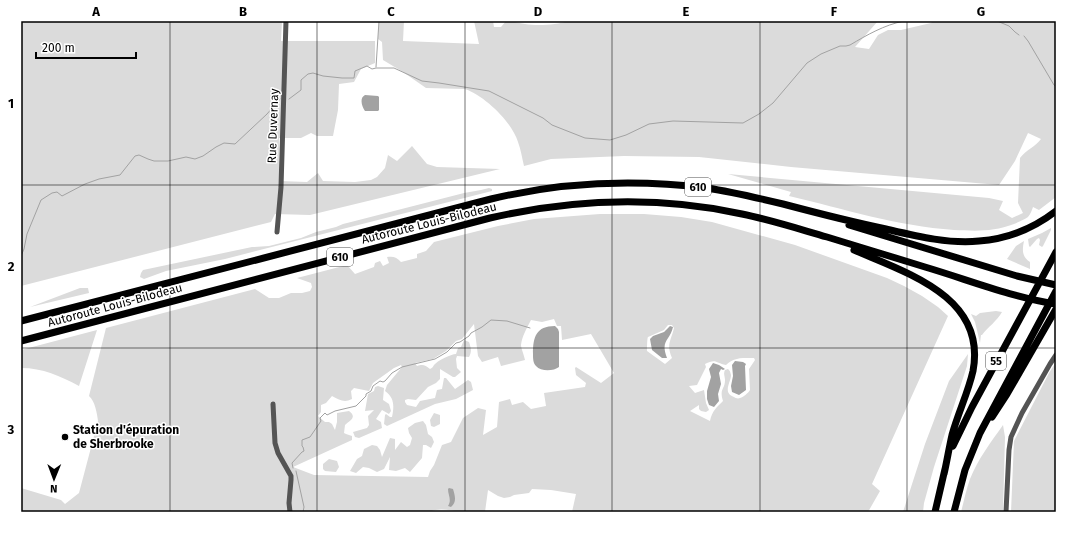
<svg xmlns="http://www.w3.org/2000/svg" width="1077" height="533" font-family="'Fira Sans',sans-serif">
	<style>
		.green { fill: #dbdbdb; fill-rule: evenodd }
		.water { fill: #a2a2a2 }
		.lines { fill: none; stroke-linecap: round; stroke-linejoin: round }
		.stream { stroke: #a2a2a2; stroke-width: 1 }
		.minor { stroke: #545454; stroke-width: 5 }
		.highway { stroke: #000; stroke-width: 7 }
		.grid { fill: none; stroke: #000; stroke-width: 1; stroke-opacity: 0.55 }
		.poi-dot { fill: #000; stroke: #fff; stroke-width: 1.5 }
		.labels { text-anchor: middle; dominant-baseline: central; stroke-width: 3; stroke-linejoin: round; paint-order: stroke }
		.shield { fill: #fff; stroke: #4c4c4c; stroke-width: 1 }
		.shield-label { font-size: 11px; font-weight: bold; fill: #000 }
		.street-label { font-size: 12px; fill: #000; stroke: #fff }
		.poi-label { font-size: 12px; font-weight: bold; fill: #000; stroke: #fff; text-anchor: start }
		.neatline { fill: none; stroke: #000; stroke-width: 1.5 }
		.grid-label { font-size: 13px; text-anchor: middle; font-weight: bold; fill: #000 }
	</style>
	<rect width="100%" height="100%" fill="#fff"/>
	<path class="green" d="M21 21H282L281 41H375V63L361 69 354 82 339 84 338 110 333 136H317L311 133 301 138H279V181L307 182 318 173 323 181 355 182 371 180 377 177 385 168 388 155 397 161 412 146 427 164 437 167 500 169 310 215 275 214 271 222 21 286Z
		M379 21H404L403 41 479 44 474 21H493L494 27H501L506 21C513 21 518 23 525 24 537 26 557 25 568 21H878L855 47 869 49 878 35 888 30H901L931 23 933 21H1056V197L1039 210 1033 207C1032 210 1030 215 1028 217 1024 220 1018 222 1014 224 993 232 976 231 954 230 897 226 844 209 789 196L791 192 728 174 989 198 1003 201 999 210 1012 218 1023 213 1018 203 1020 158C1026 150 1035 147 1041 139L1028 133 1015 161 999 185 791 167 699 157 624 156 551 159 524 166C522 158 521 150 518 142 512 122 485 96 465 89L426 88 403 72 383 60 382 42 378 39Z
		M489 188 492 189V191L225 259 166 271 144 279 140 277 141 273 143 270 252 247 269 246 301 238 316 232 336 227 343 224 351 222 464 193 481 190Z
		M600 214H644L681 217 712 222 795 245 887 278 904 286 922 296 938 307 948 316 872 484 880 491 868 512H572L576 494 551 490 532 489 529 493 514 495 510 497 504 498 498 496 488 490 485 512C478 512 470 513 462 512 452 511 439 507 430 512H21V488L61 500 65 504 79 493 98 421C97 413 95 401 89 396L106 328 255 289 269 298H279L291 293H302L310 291 312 287 311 283 297 278 347 265 355 274 374 267 375 263 380 261 383 266 389 263 387 257C393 256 397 257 401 262L417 258V254L426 251 434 242 498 226 534 219ZM554 319 557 326H561L562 340 591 334 614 373 601 383 576 367 575 368 576 375 586 383 585 387 544 393 546 406 531 409 523 402 512 405 510 399 499 402 497 427 483 435 486 410 478 408 463 418 451 442 442 445 434 465 430 471 428 477 314 475 293 467 352 440V436L346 434 344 433 345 425C351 420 357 417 349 411L337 413V422L335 430 332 424 329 422H325L318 416 321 412V405L326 403 332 396C340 400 344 403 352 399L351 391 354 388 369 391 373 383 394 368 401 365 402 367 387 385 385 391C395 398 394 407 392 417H390L386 414 385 415 384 424 387 426 435 404 456 399 473 390 471 382 468 380 455 389 446 378H444L442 389 437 390 435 398 420 401 416 407 407 405 405 402V400L408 399 416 400 428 387 436 383 440 379V369L453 377H455L461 372 457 368 456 359 457 356 469 357C472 351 471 348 469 342L464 340 461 347 458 348 456 354C451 354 437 361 434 365 433 367 432 368 430 369 425 365 423 364 417 366L415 363 433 359 446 351 456 341 462 339 474 324 478 356 482 362 498 357 501 366 525 360C524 355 521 348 521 345 522 336 527 328 531 320L542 322ZM668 325H672L674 328C671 341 666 344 672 358L665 364 647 351C647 350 647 338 648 337L664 330ZM750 358H754L755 360 749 369 750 390C748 393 744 397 740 398 738 399 735 398 734 397 722 393 731 382 731 375 730 371 730 371 728 369L725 370C723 374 725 376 725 380 725 390 719 388 723 401 717 407 712 411 710 421L690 411 699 405V409L701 411 706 412 709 410 706 403 704 390 695 393 689 386 697 385 706 367 705 364C716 358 716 363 726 365 733 358 740 358 750 358Z
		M1051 228V230L1043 246 1042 247 1039 245 1040 240 1039 238 1037 239 1030 247 1029 246 1028 239 1042 233Z
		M1024 241C1022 250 1022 257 1030 262V269L1007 259 1016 246Z
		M80 288H88L89 293 30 307Z
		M996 311 1002 312C997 321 988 327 982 335H981L980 343 975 322 971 314 976 316 980 313Z
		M97 330 79 386C60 376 43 368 21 368V350Z
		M968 354 967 366 934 467 924 503 923 512H903L925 444 949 381Z
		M1056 362V512H1011L1014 441 1049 373Z
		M378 386 384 388 383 400 389 404 391 411 389 414 382 410 376 419 381 422 382 428 359 438 355 437 353 432 367 428 369 425 368 416 374 410 365 411 368 394 374 391 375 387Z
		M434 413 440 415V424L434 427 431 426 430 420Z
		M423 421 426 425 428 434 432 437 434 442 431 448 426 445H423L422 458 410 472 405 468 396 471 389 470 390 457 384 469 377 472 369 468 363 467 356 473 350 471 357 459 362 456 364 449 372 445 377 446 380 450 382 457 390 438 395 439V450L401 442 407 447 410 445 412 438 409 433 408 428 415 423Z
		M1003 425 1005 437 1003 512H961C964 501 966 490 970 479 978 459 991 442 1003 425Z
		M329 459 337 461 339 467 336 472 325 471 323 469V464Z"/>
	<path class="water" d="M365 95 378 96 379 97V110L378 111H365C362 107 359 98 365 95Z
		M555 326 558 329 559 332V367C554 371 541 372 536 366 533 363 533 358 533 354 533 337 536 326 555 326Z
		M670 326 673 327C670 341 660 340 667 358H662L652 350 650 339 653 336 664 332Z
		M735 361 743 362 746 364 745 366 746 390 739 395 732 392 731 386 733 376 732 365Z
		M713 363 719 365 725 369 723 370 721 369 719 373 721 384 718 394 719 401 714 407 709 405 707 399V391L711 377 709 369Z
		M449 488 453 489C455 496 457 502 451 507L448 506C452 500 448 495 448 489Z"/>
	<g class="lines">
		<path class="stream" d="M997 21 1009 26 1015 32 1019 35
			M1024 36 1028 41 1054 85 1056 87
			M376 67 379 21
			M289 99 301 90V80L308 74 313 73 323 76 342 78H354L355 71 367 66 372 69 376 68H394L422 81 439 83 489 91 543 118 552 125 585 138 610 140 626 135 649 124 673 121 743 123 759 114 773 103 807 63 821 54 840 46H846L850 45C867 35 884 25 904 21
			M21 256 24 249 27 234 41 200 52 193 57 192 62 196 85 184 99 179 120 175 135 156 139 155 148 159 154 161H168L186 157 195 159 203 156 216 147 224 143 235 144 267 114 280 99
			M293 468 292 463 302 452 304 451 303 447 302 446V440L310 437 321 421 320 418 325 413 327 415 335 411 356 406 366 396V394L371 391 373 386 380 381 383 382 385 381 392 373 402 367 435 359 447 352 456 343 460 342 469 336 471 333 482 327 491 320 507 321 530 328
			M296 471 304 507 303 512"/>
		<path class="minor" d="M277 232 281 187 286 21
			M273 404 275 443 278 453 291 476V480L289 503 290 512
			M1006 512 1009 450 1011 437 1022 413 1050 364 1056 355"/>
		<path class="highway" d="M849 225 1017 276 1056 285
			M854 250C907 273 987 297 973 371 968 393 958 413 952 435 949 448 947 461 944 474
			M21 321 491 199C562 182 634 179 707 188 733 192 758 198 783 204 817 213 852 222 886 229 916 236 948 244 979 241 1007 239 1034 228 1056 211
			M21 341 490 218C573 199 659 196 742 214 771 220 799 229 827 237 860 247 892 257 925 267 969 280 1011 297 1056 304
			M992 417 1007 394 1056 309
			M953 446 972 407 1056 252
			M935 512 945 469
			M954 512 965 470 980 433 1056 291"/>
	</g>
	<path class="grid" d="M170 21V512M317 21V512M465 21V512M612 21V512M760 21V512M907 21V512M21 185H1056M21 348H1056"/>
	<circle class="poi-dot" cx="65" cy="437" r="4"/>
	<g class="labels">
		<g class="shield">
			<rect x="685" y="178" width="26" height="18" rx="3"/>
			<rect x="327" y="248" width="26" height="18" rx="3"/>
			<rect x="986" y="352" width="20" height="18" rx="3"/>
		</g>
		<g class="shield-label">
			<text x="698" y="187">610</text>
			<text x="340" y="257">610</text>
			<text x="996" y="361">55</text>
		</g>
		<g class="street-label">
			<text transform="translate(273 126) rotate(-88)">Rue Duvernay</text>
			<text transform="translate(429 223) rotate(-14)">Autoroute Louis-Bilodeau</text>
			<text transform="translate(115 305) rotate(-15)">Autoroute Louis-Bilodeau</text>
		</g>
		<g class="poi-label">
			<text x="73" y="430">Station d'épuration<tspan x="73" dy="14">de Sherbrooke</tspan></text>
		</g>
	</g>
	<rect width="1077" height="533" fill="none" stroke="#ffffff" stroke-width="44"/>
	<g transform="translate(54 479) rotate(181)" stroke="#ffffff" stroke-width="3" paint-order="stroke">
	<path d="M0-3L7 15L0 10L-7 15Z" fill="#000000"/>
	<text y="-6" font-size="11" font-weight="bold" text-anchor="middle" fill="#000000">N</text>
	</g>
	<path d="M36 52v6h100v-6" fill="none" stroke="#000000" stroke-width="2"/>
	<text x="42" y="52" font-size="12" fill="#000000" stroke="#ffffff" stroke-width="3" paint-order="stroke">200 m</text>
	<rect x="22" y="22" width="1033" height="489" class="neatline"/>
	<g class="grid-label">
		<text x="96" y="16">A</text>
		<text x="243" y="16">B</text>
		<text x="391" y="16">C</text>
		<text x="538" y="16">D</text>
		<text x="686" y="16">E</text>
		<text x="834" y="16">F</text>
		<text x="981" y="16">G</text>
		<text x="11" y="108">1</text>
		<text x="11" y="271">2</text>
		<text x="11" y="434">3</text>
	</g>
</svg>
